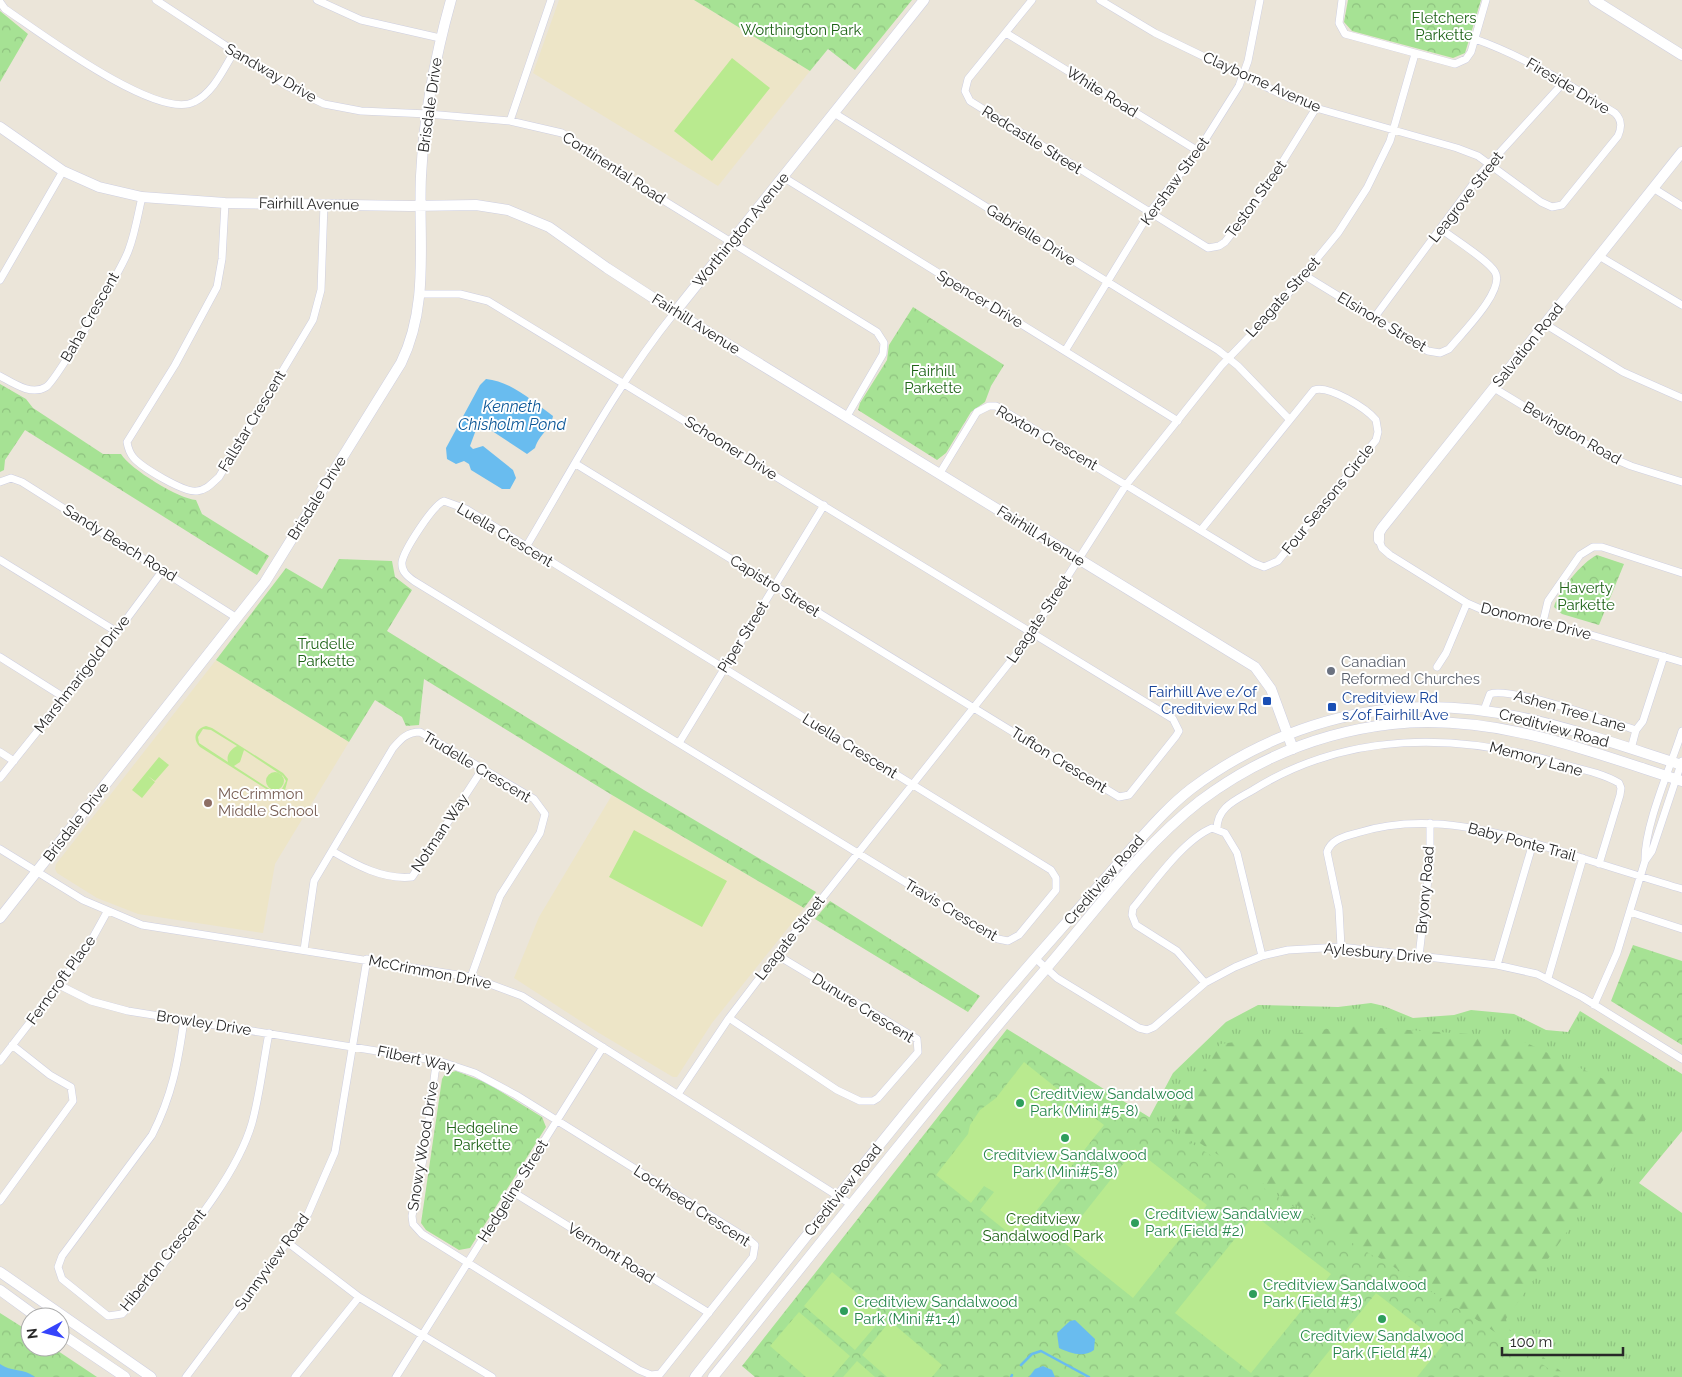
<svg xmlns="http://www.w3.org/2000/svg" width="1682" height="1377" font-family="Raleway,sans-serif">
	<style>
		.education { fill: #ede5c7 }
		.grass { fill: url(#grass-tufts) }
		.forest { fill: url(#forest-firs) }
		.park { fill: url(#park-crowns) }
		.pitch { fill: #b9ea8f; fill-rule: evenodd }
		.water { fill: #69bcef }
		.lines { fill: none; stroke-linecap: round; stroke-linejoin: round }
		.stream { stroke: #69bcef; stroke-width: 2.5 }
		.street-casing { stroke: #cecfe1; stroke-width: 8 }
		.secondary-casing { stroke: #cecfe1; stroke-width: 11 }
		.street { stroke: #fff; stroke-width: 7 }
		.secondary { stroke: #fff; stroke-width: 10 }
		.worship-dot { fill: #6b7280; stroke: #fff; stroke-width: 2 }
		.transit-dot { fill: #1a4fb4; stroke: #fff; stroke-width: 2 }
		.education-dot { fill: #8d6e63; stroke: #fff; stroke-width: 2 }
		.leisure-dot { fill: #2e9e5b; stroke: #fff; stroke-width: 2 }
		.labels { text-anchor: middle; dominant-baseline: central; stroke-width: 4; stroke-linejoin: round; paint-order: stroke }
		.park-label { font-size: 15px; fill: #1f6418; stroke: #fff }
		.street-label { font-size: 15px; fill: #282828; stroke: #fff }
		.worship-label { font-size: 15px; fill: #5b616d; stroke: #fff; text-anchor: start }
		.transit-label { font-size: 15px; fill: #164399; stroke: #fff; text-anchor: end }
		.education-label { font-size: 15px; fill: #785e54; stroke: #fff; text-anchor: start }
		.leisure-label { font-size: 15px; fill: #27864d; stroke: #fff; text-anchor: start }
		.water-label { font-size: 16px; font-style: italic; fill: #0c5797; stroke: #fff }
	</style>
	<defs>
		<pattern id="grass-tufts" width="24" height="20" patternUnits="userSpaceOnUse" patternTransform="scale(1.25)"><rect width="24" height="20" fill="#a6e294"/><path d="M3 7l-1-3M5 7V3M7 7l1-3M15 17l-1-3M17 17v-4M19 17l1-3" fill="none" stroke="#8fc280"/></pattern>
		<pattern id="forest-firs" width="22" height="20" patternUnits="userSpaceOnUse" patternTransform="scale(1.25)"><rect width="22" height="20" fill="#a6e294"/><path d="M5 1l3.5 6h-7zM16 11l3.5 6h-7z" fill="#8fc280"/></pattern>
		<pattern id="park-crowns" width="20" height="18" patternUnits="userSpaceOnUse" patternTransform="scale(1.25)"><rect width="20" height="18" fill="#a6e294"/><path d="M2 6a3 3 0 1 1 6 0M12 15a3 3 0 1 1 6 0" fill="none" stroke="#8fc280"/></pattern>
	</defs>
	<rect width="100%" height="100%" fill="#ebe5d9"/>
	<path class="education" d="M559 0H694L810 71 718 186 533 73Z
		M216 660 349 742 275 864 263 933 138 914 97 898 57 873 55 869 56 864Z
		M612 795 804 908 712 1023 677 1077H673L599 1033 514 978 539 917Z"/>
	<path class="grass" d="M1371 1003 1384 1006 1413 1018 1454 1015 1471 1010 1514 1014 1546 1030 1568 1032 1580 1011 1682 1074V1131L1639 1183 1682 1213V1377H1561L1149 1118 1173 1073 1226 1022 1258 1005 1338 1007Z"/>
	<path class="forest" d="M1349 1026 1514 1037 1631 1092 1648 1116 1506 1319 1508 1329 1568 1377H1475L1483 1324 1170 1124 1220 1044Z"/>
	<path class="park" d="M694 0H912L855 70 828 49 810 71Z
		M1348 0H1481L1465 53 1453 58 1352 31 1344 22Z
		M0 11 28 34 0 82Z
		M913 307 1004 365 991 386 985 402 971 412 946 453 937 460 858 410 860 403 887 360 889 345Z
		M0 384 26 399 33 408 103 454H121C130 469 179 499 196 500L202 514 269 556 257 575 25 430 5 460 4 470 0 472Z
		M1597 555 1624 564 1599 625 1562 614 1554 607C1558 592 1582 562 1597 555Z
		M339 559 392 561 395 577 412 590 387 631 644 790 816 892 804 908 612 795 424 679 419 725 406 726 402 717 375 700 349 742 216 660 286 568 322 589Z
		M830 901 980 996 968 1012 815 919Z
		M1633 945 1682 961V1045L1611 1001Z
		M1007 1029 1483 1324 1561 1377H755L742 1366Z
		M456 1071 487 1083 542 1117 546 1127 470 1248 459 1250 426 1230 421 1223 442 1079 445 1074Z
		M0 1313 30 1332V1347H52L97 1377H0Z"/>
	<path class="pitch" d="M732 58 770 88 712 161 674 131Z
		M206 726 212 728 283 773 288 779 285 790 278 794 271 792 200 747C192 739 195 729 206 726ZM203 729 211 730 237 746C231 749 226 755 228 762L199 743 198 737ZM244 750 283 776 286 781 282 789 277 792 271 790 234 766 240 762Z
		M159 757 169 765 155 781 148 776 155 782 142 798 132 790Z
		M266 781a9 9 0 1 1 18 0a9 9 0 1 1-18 0Z
		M634 830 727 881 702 927 609 877Z
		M1024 1062 1059 1090 1050 1102 1059 1110 1069 1098 1104 1125 1015 1238 980 1210 994 1192 984 1186 971 1203 936 1175 968 1134 970 1125 980 1110 996 1098Z
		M1135 1149 1207 1205 1133 1298 1062 1241Z
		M1254 1215 1331 1274 1251 1373 1175 1313Z
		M832 1272 884 1316 855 1350 804 1306Z
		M1376 1293 1443 1345 1417 1377H1308Z
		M799 1312 850 1356 832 1377H806L770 1346Z
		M890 1321 942 1365 932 1377H887L862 1355Z
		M857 1361 875 1377H843Z"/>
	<path class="water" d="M486 379C511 381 533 402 553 416 551 429 540 433 535 448L527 454 483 425 477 427 470 446 473 449 483 446 513 470 516 478 510 489H502L471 470 469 464 464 461 456 464 447 459 446 448 480 385Z
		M1075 1320 1095 1339 1094 1350C1083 1358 1070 1353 1059 1348L1057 1333 1070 1321Z
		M0 1364C11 1372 24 1368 35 1377H0Z
		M1043 1366 1052 1370 1055 1377H1029L1035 1369Z"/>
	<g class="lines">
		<path class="stream" d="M1021 1365 1032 1354 1041 1351 1089 1377
			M1011 1377 1012 1375"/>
		<g class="street-casing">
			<path id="street" d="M156 0 287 86 324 104 361 111 428 114 510 121 562 133 663 200 877 332 884 343 883 354 847 416
				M317 0 361 20 440 38
				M1032 0 968 79 965 91 970 101 1208 248 1219 246 1225 242 1262 195 1316 108
				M1100 0 1155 33 1287 97 1316 108 1457 148 1478 156 1541 202 1552 207 1562 205 1618 136C1622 127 1622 120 1615 113 1569 85 1526 57 1475 39
				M1342 0 1339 23 1345 34 1455 64 1466 59 1471 52 1486 0
				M0 2 5 9C38 31 157 121 194 102 213 93 223 70 234 52
				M1006 33 1198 151
				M834 113 1218 350 1238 366 1289 419
				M510 121 551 0
				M783 177 1178 421
				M1653 188 1682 206
				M225 203 222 259 217 287 175 365 127 442C128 448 129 452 133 457 141 467 184 493 197 491 207 490 212 483 219 477L313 320 321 290 324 204
				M1599 256 1682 305
				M1304 275 1428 351 1440 353 1449 349C1461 334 1506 290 1495 272 1488 260 1454 239 1441 229
				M0 280 63 171
				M420 294H460L488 301 1173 719 1179 731 1176 736 1129 795 1119 797 576 464
				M1374 318 1482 172 1564 82
				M1545 324 1623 372 1682 398
				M1065 351 1150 212 1198 151 1239 86 1248 61 1260 0
				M0 376C13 383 31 396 46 387 56 381 124 265 129 249 135 233 138 214 142 197
				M1494 388 1601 453 1631 466 1682 482
				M940 473 977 412 989 406H996L1254 563 1264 567 1278 561 1376 440 1378 432 1376 420C1366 408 1329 385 1314 390L1201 530
				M0 482 11 478 22 482 237 618
				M444 501 466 509 1051 870 1056 878V890L1019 935 1008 941 998 939 414 581C407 576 401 571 402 562 404 550 433 505 444 501Z
				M1379 540 1382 548 1390 555 1467 603 1483 610 1578 631 1682 662
				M526 547C573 468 617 384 675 312
				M0 560 117 632
				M1543 622 1548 601 1580 555 1593 547H1602L1682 573
				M0 657 65 698
				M1437 667 1446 653 1467 603
				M1484 710 1490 694C1510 686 1611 722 1636 730L1643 721 1664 656
				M679 743 824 505
				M1631 749 1636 730
				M0 752 14 761
				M0 778 117 632 163 570
				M1217 829C1217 807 1236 800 1253 790 1347 731 1458 732 1561 764 1580 769 1602 773 1619 783L1621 788 1620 795 1599 864
				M0 849 83 900 142 925 471 977 522 996 852 1205
				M332 851C356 865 383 880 412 877L483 768
				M1645 861 1652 851 1682 761
				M1630 912 1682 929
				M1341 947 1339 909 1327 852C1331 839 1344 837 1357 833 1430 810 1502 833 1573 855 1609 867 1646 878 1682 889
				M304 950 314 881 393 748C401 739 407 732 420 732L534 799 545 814 540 833 500 896 471 977
				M1419 956 1430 862V823
				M1035 958 1057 978 1139 1028 1147 1030 1154 1027 1205 983 1235 967 1262 956 1288 950 1341 947 1497 965 1537 974 1582 997 1682 1059
				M1497 965 1533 843
				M1548 978 1583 858
				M1205 983 1177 951 1136 925 1132 915 1133 908C1153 884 1183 840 1212 828L1225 833 1237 853 1262 956
				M59 985 91 1001 128 1011 439 1061 475 1073 516 1095 748 1239 755 1245 753 1257 660 1374 651 1375 639 1370 422 1234 413 1224 412 1216 426 1144 435 1072 439 1061
				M1594 1005 1617 953 1645 861C1644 826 1671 766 1682 731
				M729 1018 837 1090 860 1101H873L878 1098 918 1052 917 1039 777 955
				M184 1020C178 1063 172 1096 152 1135L62 1256 58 1267 62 1279 108 1316 122 1314 135 1300C173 1250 235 1182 252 1123 260 1094 263 1063 269 1033
				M0 1061 86 950 107 912
				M678 1094 729 1018 777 955 1025 643 1126 485 1221 366 1273 312 1338 233 1367 188 1390 141 1415 54
				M513 1192 709 1313
				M0 1201 73 1101 71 1087 50 1075 12 1045
				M287 1242 359 1297 492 1377
				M186 1377 308 1214 335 1152 367 959
				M295 1377 359 1297
				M396 1377 603 1047"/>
		</g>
		<g class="secondary-casing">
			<path id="secondary" d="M1594 0 1682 55
				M0 127 63 171 99 187 142 197 225 203 410 206 476 205 508 210 549 227 607 268 675 312 1255 667 1271 689 1293 749
				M675 312 924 0
				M1379 540V533L1382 528 1682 152
				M0 918 265 582 401 363C430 304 418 239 421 176 424 117 435 57 451 0
				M0 1272 151 1377
				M0 1290 37 1317
				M60 1333 125 1377
				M695 1377C807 1235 919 1092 1038 955 1069 920 1100 884 1132 848 1151 827 1168 807 1191 789 1249 745 1320 716 1393 709 1494 698 1587 735 1682 765
				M713 1377C824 1239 934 1099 1050 964 1097 909 1142 846 1200 801 1256 759 1322 732 1392 724 1493 713 1588 751 1682 781"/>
		</g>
		<use href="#street" class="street"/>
		<use href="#secondary" class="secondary"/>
	</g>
	<circle class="worship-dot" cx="1331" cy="671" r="5"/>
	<g class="transit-dot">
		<rect x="1262" y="696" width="10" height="10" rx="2.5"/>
		<rect x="1327" y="702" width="10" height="10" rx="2.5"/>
	</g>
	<circle class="education-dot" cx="208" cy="803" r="5"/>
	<g class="leisure-dot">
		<circle cx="1020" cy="1103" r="5"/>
		<circle cx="1065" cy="1138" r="5"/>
		<circle cx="1135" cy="1223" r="5"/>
		<circle cx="1253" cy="1294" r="5"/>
		<circle cx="844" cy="1311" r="5"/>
		<circle cx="1382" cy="1319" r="5"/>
	</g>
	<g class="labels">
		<g class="park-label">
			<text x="1444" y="18">Fletchers<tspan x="1444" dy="17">Parkette</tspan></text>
			<text x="801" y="30">Worthington Park</text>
			<text x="933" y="371">Fairhill<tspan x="933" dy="17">Parkette</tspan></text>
			<text x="1586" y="588">Haverty<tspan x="1586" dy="17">Parkette</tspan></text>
			<text x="326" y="644">Trudelle<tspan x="326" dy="17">Parkette</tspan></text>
			<text x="482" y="1128">Hedgeline<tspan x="482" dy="17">Parkette</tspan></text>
			<text x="1043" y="1219">Creditview<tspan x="1043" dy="17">Sandalwood Park</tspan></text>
		</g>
		<g class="street-label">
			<text transform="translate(271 73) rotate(30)">Sandway Drive</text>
			<text transform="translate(1262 82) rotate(24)">Clayborne Avenue</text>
			<text transform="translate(1568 86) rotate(31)">Fireside Drive</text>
			<text transform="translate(1102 92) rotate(32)">White Road</text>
			<text transform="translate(430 105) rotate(-82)">Brisdale Drive</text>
			<text transform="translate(1032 140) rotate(32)">Redcastle Street</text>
			<text transform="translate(614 168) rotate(33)">Continental Road</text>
			<text transform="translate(1175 181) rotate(-54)">Kershaw Street</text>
			<text transform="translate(1466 197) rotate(-52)">Leagrove Street</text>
			<text transform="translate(1256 199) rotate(-54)">Teston Street</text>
			<text transform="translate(309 204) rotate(1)">Fairhill Avenue</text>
			<text transform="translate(741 230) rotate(-51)">Worthington Avenue</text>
			<text transform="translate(1031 235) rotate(32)">Gabrielle Drive</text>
			<text transform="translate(1283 297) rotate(-48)">Leagate Street</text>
			<text transform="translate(980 299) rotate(31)">Spencer Drive</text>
			<text transform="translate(90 317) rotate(-60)">Baha Crescent</text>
			<text transform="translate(1382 322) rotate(31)">Elsinore Street</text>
			<text transform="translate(696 324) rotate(32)">Fairhill Avenue</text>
			<text transform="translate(1528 345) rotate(-51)">Salvation Road</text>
			<text transform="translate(252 421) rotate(-59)">Fallstar Crescent</text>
			<text transform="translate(1572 433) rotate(30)">Bevington Road</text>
			<text transform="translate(1047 438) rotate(30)">Roxton Crescent</text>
			<text transform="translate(731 448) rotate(32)">Schooner Drive</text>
			<text transform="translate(317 498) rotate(-58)">Brisdale Drive</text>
			<text transform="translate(1328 499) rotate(-51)">Four Seasons Circle</text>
			<text transform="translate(505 535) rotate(31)">Luella Crescent</text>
			<text transform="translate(1041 536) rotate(32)">Fairhill Avenue</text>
			<text transform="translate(120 543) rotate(32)">Sandy Beach Road</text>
			<text transform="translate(775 586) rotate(32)">Capistro Street</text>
			<text transform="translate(1039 619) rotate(-56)">Leagate Street</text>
			<text transform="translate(1536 621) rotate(14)">Donomore Drive</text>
			<text transform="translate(743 637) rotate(-58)">Piper Street</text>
			<text transform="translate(82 674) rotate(-52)">Marshmarigold Drive</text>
			<text transform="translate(1570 711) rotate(16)">Ashen Tree Lane</text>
			<text transform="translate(1554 728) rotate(15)">Creditview Road</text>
			<text transform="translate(850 746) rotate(32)">Luella Crescent</text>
			<text transform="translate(1536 759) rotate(15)">Memory Lane</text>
			<text transform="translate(1059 760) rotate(32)">Tufton Crescent</text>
			<text transform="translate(477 767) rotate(31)">Trudelle Crescent</text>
			<text transform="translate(76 822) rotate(-52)">Brisdale Drive</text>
			<text transform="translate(440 833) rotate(-56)">Notman Way</text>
			<text transform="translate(1522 842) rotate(15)">Baby Ponte Trail</text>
			<text transform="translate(1104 880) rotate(-49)">Creditview Road</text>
			<text transform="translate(1425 890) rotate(-85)">Bryony Road</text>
			<text transform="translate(951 910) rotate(31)">Travis Crescent</text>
			<text transform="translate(790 938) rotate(-52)">Leagate Street</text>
			<text transform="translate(1378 953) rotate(5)">Aylesbury Drive</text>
			<text transform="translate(430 972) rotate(11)">McCrimmon Drive</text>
			<text transform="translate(61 980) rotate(-54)">Ferncroft Place</text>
			<text transform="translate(863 1008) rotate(32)">Dunure Crescent</text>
			<text transform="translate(204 1023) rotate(9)">Browley Drive</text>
			<text transform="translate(416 1059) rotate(12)">Filbert Way</text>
			<text transform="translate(423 1146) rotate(-81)">Snowy Wood Drive</text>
			<text transform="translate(843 1190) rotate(-51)">Creditview Road</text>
			<text transform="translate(513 1191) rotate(-58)">Hedgeline Street</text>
			<text transform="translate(692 1206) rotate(33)">Lockheed Crescent</text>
			<text transform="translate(611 1253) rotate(32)">Vermont Road</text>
			<text transform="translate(163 1260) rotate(-51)">Hiberton Crescent</text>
			<text transform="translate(272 1262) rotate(-54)">Sunnyview Road</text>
		</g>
		<g class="worship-label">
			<text x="1341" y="662">Canadian<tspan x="1341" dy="17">Reformed Churches</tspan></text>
		</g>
		<g class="transit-label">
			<text x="1257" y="692">Fairhill Ave e/of<tspan x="1257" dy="17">Creditview Rd</tspan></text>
			<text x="1342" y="698" text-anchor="start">Creditview Rd<tspan x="1342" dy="17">s/of Fairhill Ave</tspan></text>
		</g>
		<g class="education-label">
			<text x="218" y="794">McCrimmon<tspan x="218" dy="17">Middle School</tspan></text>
		</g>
		<g class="leisure-label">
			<text x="1030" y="1094">Creditview Sandalwood<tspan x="1030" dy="17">Park (Mini #5-8)</tspan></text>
			<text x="1065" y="1155" text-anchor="middle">Creditview Sandalwood<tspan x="1065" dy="17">Park (Mini#5-8)</tspan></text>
			<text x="1145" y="1214">Creditview Sandalview<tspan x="1145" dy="17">Park (Field #2)</tspan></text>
			<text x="1263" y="1285">Creditview Sandalwood<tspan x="1263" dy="17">Park (Field #3)</tspan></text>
			<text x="854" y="1302">Creditview Sandalwood<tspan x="854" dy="17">Park (Mini #1-4)</tspan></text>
			<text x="1382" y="1336" text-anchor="middle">Creditview Sandalwood<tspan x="1382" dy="17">Park (Field #4)</tspan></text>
		</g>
		<g class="water-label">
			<text x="512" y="406">Kenneth<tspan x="512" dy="18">Chisholm Pond</tspan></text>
		</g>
	</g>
	<g transform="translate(45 1332) rotate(263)"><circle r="24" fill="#ffffff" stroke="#a9a9a9"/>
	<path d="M0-4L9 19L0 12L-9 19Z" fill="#3544fb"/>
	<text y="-8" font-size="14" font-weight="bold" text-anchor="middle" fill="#282828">N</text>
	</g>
	<path d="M1502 1347v8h121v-8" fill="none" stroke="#282828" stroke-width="2.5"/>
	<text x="1510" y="1347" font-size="15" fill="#282828" stroke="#ffffff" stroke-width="4" paint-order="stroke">100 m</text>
</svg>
